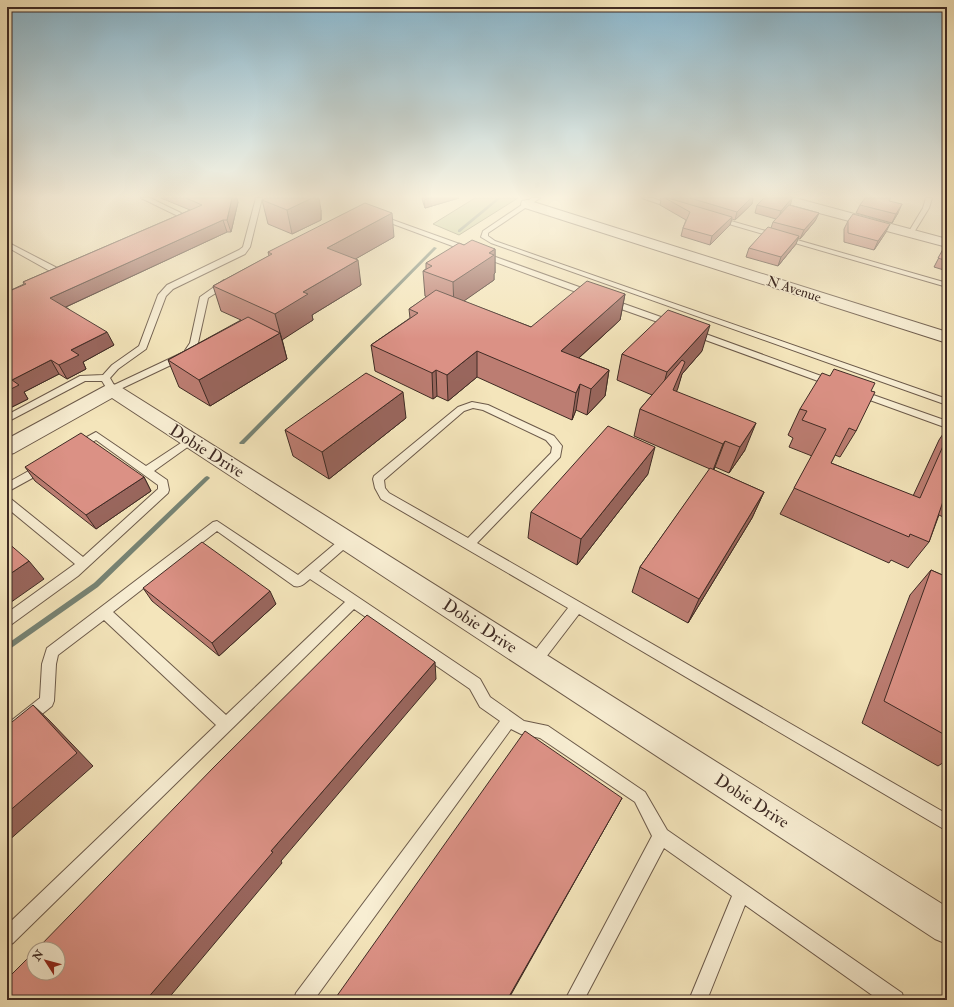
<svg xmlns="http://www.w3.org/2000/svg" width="954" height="1007" font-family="'IM FELL Double Pica',serif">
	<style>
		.green { fill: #bdc48f; stroke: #7e785a }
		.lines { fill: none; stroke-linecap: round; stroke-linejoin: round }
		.stream { fill: #778475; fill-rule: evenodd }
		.lane-casing { stroke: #6c5a4a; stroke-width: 2 }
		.street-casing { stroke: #6c5a4a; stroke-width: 2 }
		.lane { fill: #f8eed3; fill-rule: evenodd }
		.street { fill: #f8eed3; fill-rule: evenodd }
		.wall { fill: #bc7d72; stroke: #3f2b24 }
		.shaded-wall { fill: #99665d; stroke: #3f2b24 }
		.building { fill: #db9185; stroke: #3f2b24 }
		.labels { text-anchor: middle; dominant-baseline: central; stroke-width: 3; stroke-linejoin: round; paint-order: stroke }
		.far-street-label { font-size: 14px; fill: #3f2b24; stroke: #f8eed3 }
		.street-label { font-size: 17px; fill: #3f2b24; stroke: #f8eed3 }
	</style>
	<rect width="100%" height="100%" fill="#f4e5bb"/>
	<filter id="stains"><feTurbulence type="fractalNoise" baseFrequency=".005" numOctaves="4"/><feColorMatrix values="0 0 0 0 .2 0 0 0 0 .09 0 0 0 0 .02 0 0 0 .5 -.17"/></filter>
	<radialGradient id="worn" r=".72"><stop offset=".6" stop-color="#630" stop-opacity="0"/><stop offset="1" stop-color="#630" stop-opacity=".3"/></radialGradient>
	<path class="green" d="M475 198H518L459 235 433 224Z"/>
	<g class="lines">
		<path class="stream" d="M497 198H501L460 232H458V230Z
			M434 247 437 248 244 444H240L239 443 240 442Z
			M207 476 209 477 210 478 209 479 98 587 7 651V644L94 583 205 477Z"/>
		<g class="lane-casing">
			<path id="lane" d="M141 198H150L181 213 182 222 175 225H171V223L176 221V215Z
				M256 198H262L250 247 245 254 173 289 166 296 146 349 118 369 110 378 114 385 184 352 190 343 200 297 224 280H230V284L208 298 198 343 190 356 112 393 109 392 102 381H85L7 422V415L80 376 103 375 112 365 139 346 158 295 167 285 239 250 243 247Z
				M532 198H540L488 233V236L495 241 947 399V405L491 243 481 237 483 231Z
				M642 198H653L676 207 671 208Z
				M926 198H932L929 208 913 234H909L908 233 923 208Z
				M379 215 593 292 594 294 590 296H587L377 218 376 217Z
				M717 217 947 283V287L715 220V218Z
				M7 242 63 271 64 273 63 275H57L7 247Z
				M607 300H613L675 322 676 324 672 326H669L607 304Z
				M692 329 835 381 837 383 835 385H829L689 334 688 332 689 330Z
				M859 390 947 421V428L856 395 854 393 856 391Z
				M472 402 488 405 554 436 562 446 560 457 477 543 947 814V831L579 614 540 665 535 667 530 665 528 661 530 657 568 608 381 499 375 488 373 479 374 476 458 407ZM473 408 483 410 546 440 552 447 551 453 468 538 389 493 385 488 384 480 464 411Z
				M96 432 146 466 187 439 191 438 196 441 154 471 167 480 169 490 168 493 78 576 12 624 7 625V613L75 564 7 508V498L11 499 83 557 158 489V485L96 440 82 448H74L73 446 74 444Z
				M43 463 47 464 48 467 47 470 7 492V483Z
				M217 521 298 575 343 537 347 535 351 537 353 540 351 543 319 571 480 679 490 697 524 721 548 726 645 792 667 830 902 993 904 1000H879L745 905 707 1000H689L732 896 664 848 584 1000H565L652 836 635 802 540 738 521 734 511 729 314 1000H294L296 993 500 721 480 707 470 689 354 609 13 943 7 946V925L216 725 104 620 58 655 56 664 54 701 52 706 12 738 7 740V724L40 698 42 664 47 648 213 522ZM217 531 294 586C301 588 305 583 310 579L345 602 226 715 113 612Z"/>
		</g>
		<g class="street-casing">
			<path id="street" d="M773 198H795L947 239V247L774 201Z
				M527 200 947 332V343L522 207 521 204 522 201Z
				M112 384 119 386 947 907V944L935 939 112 398 14 453 7 455V439L105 386Z"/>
		</g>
		<use href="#lane" class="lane"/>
		<use href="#street" class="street"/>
	</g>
	<path class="wall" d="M161 198H232L238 202 231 232H227L66 307 114 345 83 362 86 369 67 379 59 374 24 392 28 399 10 408 7 406V292L24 284 23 282 190 210Z
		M422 198H459L425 208 423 202Z
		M660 198H753L752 204 735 220 732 219 730 225 710 245 681 236 683 228 686 220 660 205 661 199Z
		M792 198 790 205 819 213 815 221 800 239 798 238 796 244 778 266 746 257 749 248 771 228 773 222 776 219 755 213 757 205Z
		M262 200 321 210V220L292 234 268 224Z
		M891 202 898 213 892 223 856 213 860 205Z
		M848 221 886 232 874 250 844 242V229Z
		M394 237 355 259 361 285 312 315 313 320 282 339 287 359 210 406 179 387 168 360 241 320 221 311 213 286 269 256 268 252Z
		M947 242V271L934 267Z
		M464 245 495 249V273L494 274V280L463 301 531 327 625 294 620 320 579 358 609 370 605 396 587 415 576 410 572 420 477 377 448 401 437 396 433 399 375 371 371 345 410 318 409 309 427 297 425 296 423 271 426 269V263Z
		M702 351 682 374 676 392 745 450 729 473 715 467 714 470 764 492 752 518 688 623 632 592 640 567 710 469 634 436 640 409 652 395 617 380 622 354Z
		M871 391 856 431 840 457 835 455 831 463 913 496 939 440 947 428V519L939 515 929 542 908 568 891 560 889 563 780 514 812 456 789 447 793 438 788 435 800 409Z
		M406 418 329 479 293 456 285 430Z
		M25 467 144 477 151 491 96 529 35 481Z
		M648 474 577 565 528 538 531 512Z
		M931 570 947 577V760L938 766 862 723 910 595Z
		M143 588 276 604 219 656 152 601Z"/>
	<path class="shaded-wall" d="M232 198H237L238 202 231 232 227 220Z
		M312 198H319L321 210V220L292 234 287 210Z
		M429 198H459L425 208 424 200Z
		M751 198H753L752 204 735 220 737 212Z
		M792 198 790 207 778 219 781 211Z
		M902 204 898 213 892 223 896 214Z
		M392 213 394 237 331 273 327 248Z
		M819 213 815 221 800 239 804 230Z
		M732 217 730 225 710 245 712 236Z
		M223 220 227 232 57 311 50 298Z
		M890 224 886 232 874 250 878 241Z
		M799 236 796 244 778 266 781 257Z
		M495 249V273L494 274V280L454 308 453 282 489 253Z
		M358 260 361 285 312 315 313 320 282 340 275 314 303 292Z
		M625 294 620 320 558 377 561 351Z
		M710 325 702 351 682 374 678 388 666 417 660 398 667 372Z
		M107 332 114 345 83 362 86 369 67 379 59 365 71 350Z
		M280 333 287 359 210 406 199 380Z
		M477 351V377L448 401 447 375Z
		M51 360 59 374 24 392 28 399 10 408 7 403V391L12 380Z
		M436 370 437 396 433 399 432 373Z
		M609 370 605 396 587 415 591 389Z
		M580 384 576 410 572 420 576 393Z
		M403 392 406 418 329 479 322 452Z
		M756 423 745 450 729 473 740 447Z
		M725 441 715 467 713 470 723 444Z
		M655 447 648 474 577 565 581 539Z
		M144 477 151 491 96 529 86 515Z
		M764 492 752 518 688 623 699 599Z
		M29 561 44 579 7 605V576Z
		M270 591 276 604 219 656 212 643Z
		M435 662 436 679 281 861 282 863 167 1000H146L271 851Z
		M33 705 49 720 93 766 7 842V813Z
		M622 798 615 810 508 1000H507Z"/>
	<path class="building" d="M186 198H232L227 220H223L50 298 107 332 71 350 79 355 59 365 51 360 12 380 19 385 7 391V292L26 284 23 282 202 205Z
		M266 198H312L287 210 262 200Z
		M665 198H668L732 217 712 236 683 228 690 212Z
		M690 198H751L737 212Z
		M764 198H792L781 211 757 205Z
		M865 198H891L889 201 902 204 896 214 860 205Z
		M365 203 392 213 327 248 358 260 303 292 308 294 275 314 213 286 272 254 268 252Z
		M789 205 819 213 804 230 773 222Z
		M853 214 890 224 878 241 848 233V221Z
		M768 227 799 236 781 257 749 248Z
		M472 240 495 249 489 253 494 255 453 282 423 271 432 266 426 263 459 243 464 245Z
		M947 242V261L938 258Z
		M587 281 625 294 561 351 609 370 591 389 580 384 576 393 477 351 447 375 436 370 432 373 371 345 418 313 409 309 436 290 531 327Z
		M668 310 710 325 667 372 622 354Z
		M248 317 280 333 199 380 168 360Z
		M682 360 685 362 673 390 756 423 740 447 725 441 723 444 640 409Z
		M834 369 875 383 871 391 875 392 856 431 849 428 831 463 920 498 947 437V490L929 542 910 534 909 537 794 488 826 429 802 420 807 411 800 409 822 373 830 376Z
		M366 373 403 392 322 452 285 430Z
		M608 426 655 447 581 539 531 512Z
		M81 433 144 477 86 515 25 467Z
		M710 468 764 492 699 599 640 567Z
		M7 542 29 561 7 576Z
		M202 542 270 591 212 643 143 588Z
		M931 570 947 577V736L884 701Z
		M367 615 435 662 271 851 273 852 146 1000H7V979L34 952V973H58V949H37L214 767Z
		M33 705 77 753 7 813V726Z
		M525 731 622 798 507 1000H334Z"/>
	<linearGradient id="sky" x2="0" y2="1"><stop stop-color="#89b8d0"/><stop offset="0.58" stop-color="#faf3e0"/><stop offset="1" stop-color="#faf3e0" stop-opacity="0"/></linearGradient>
	<rect width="954" height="339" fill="url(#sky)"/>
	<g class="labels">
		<g class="far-street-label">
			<text transform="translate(794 289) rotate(18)">N Avenue</text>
		</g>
		<g class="street-label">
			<text transform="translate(207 451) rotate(32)">Dobie Drive</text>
			<text transform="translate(480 626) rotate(33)">Dobie Drive</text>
			<text transform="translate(752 801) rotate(33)">Dobie Drive</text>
		</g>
	</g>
	<rect width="954" height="1007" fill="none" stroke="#f4e5bb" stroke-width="24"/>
	<rect x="8" y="8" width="938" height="991" fill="none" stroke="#3f2b24" stroke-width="2"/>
	<rect x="12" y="12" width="930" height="983" fill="none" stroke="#3f2b24"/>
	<g transform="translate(46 961) rotate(306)"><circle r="19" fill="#f8eed3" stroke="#aea08d"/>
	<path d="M0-3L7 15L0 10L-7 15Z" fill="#8f2418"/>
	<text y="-6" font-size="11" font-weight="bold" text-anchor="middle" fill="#3f2b24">N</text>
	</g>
	<rect width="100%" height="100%" filter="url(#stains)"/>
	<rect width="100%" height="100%" fill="url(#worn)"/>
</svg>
